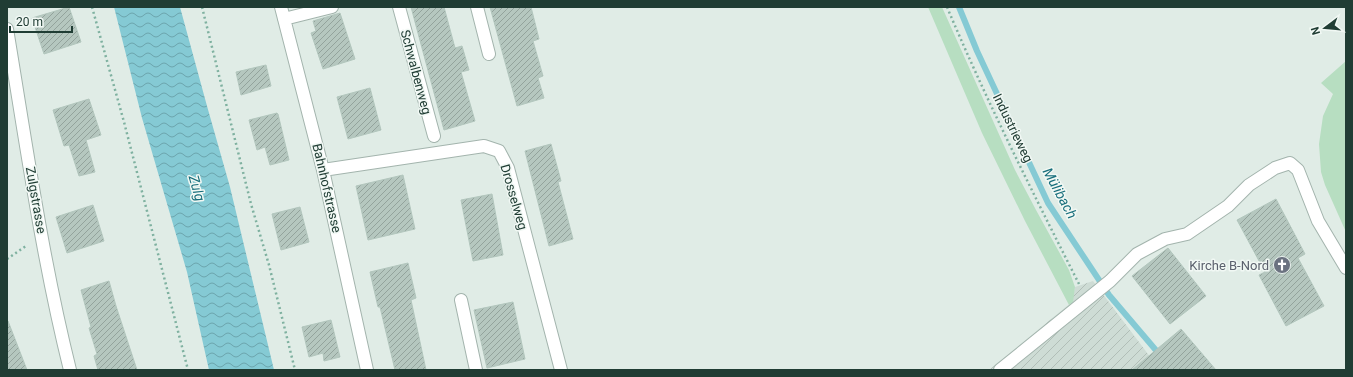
<svg xmlns="http://www.w3.org/2000/svg" width="1353" height="377" font-family="Roboto,sans-serif">
	<style>
		.industrial { fill: url(#industrial-furrows) }
		.grass { fill: #b7dec1 }
		.water { fill: url(#water-waves) }
		.lines { fill: none; stroke-linecap: round; stroke-linejoin: round }
		.stream { stroke: #85cad4; stroke-width: 6 }
		.building { fill: url(#building-hatch); stroke: #b2c6bd }
		.minor-casing { stroke: #a3b4ad; stroke-width: 14 }
		.path { stroke: #7fb1a0; stroke-width: 2.5; stroke-dasharray: 2 3; stroke-linecap: butt }
		.minor { stroke: #fff; stroke-width: 12 }
		.labels { text-anchor: middle; dominant-baseline: central; stroke-width: 3; stroke-linejoin: round; paint-order: stroke }
		.street-label { font-size: 13px; fill: #203d34; stroke: #f1f8f4 }
		.worship-label { font-size: 13px; fill: #5b616d; stroke: #f1f8f4; text-anchor: end }
		.water-label { font-size: 14px; font-style: italic; fill: #176e7b; stroke: #f1f8f4 }
	</style>
	<defs>
		<pattern id="industrial-furrows" width="10" height="10" patternUnits="userSpaceOnUse"><rect width="10" height="10" fill="#cedcd5"/><path d="M-1 1l2-2M0 10L10 0M9 11l2-2" fill="none" stroke="#b1beb7"/></pattern>
		<pattern id="water-waves" width="16" height="10" patternUnits="userSpaceOnUse"><rect width="16" height="10" fill="#85cad4"/><path d="M0 5q4-4 8 0t8 0" fill="none" stroke="#6ca5ad"/></pattern>
		<pattern id="building-hatch" width="6" height="6" patternUnits="userSpaceOnUse"><rect width="6" height="6" fill="#b5c7bf"/><path d="M-1 1l2-2M0 6l6-6M5 7l2-2" fill="none" stroke="#93a39c"/></pattern>
	</defs>
	<rect width="100%" height="100%" fill="#e0ece6"/>
	<path class="industrial" d="M1093 281 1160 370H989L1072 302 1075 287Z"/>
	<path class="grass" d="M928 7H942L1015 170 1036 210 1069 270 1075 287 1073 302 1069 305 1025 221 982 133Z
		M1346 61V232L1325 185 1321 172 1319 144 1323 116 1333 94 1321 83Z"/>
	<path class="water" d="M114 7H180L207 106 230 187 274 370H209L187 272 142 118Z"/>
	<g class="lines">
		<path class="stream" d="M959 7 977 51 1048 203 1109 295 1160 355"/>
	</g>
	<path class="building" d="M69 7 81 42 44 54 32 18Z
		M411 7H444L455 48 462 46 469 70 461 72 475 121 444 130Z
		M490 7H531L539 39 533 41 543 76 538 78 544 98 517 106Z
		M340 13 355 59 323 69 311 33 316 31 313 21Z
		M266 65 271 86 241 95 236 72Z
		M370 88 381 130 348 139 337 97Z
		M89 99 101 135 86 140 95 172 79 176 69 145 64 146 53 110Z
		M277 113 278 114 289 160 270 165 265 147 257 150 249 120Z
		M551 144 561 181 558 182 573 239 549 246 525 151Z
		M403 175 415 229 368 240 356 186Z
		M492 194 503 255 473 261 461 200Z
		M1276 199 1305 254 1298 258 1324 306 1286 326 1259 275 1265 272 1237 220Z
		M93 205 104 241 67 253 56 217Z
		M300 207 309 242 281 250 272 214Z
		M1168 248 1206 296 1170 324 1132 276Z
		M408 263 416 298 411 300 426 370H395L380 307H378L370 272Z
		M109 281 116 306 137 370H98L94 356 97 354 89 328 91 327 81 290Z
		M513 302 525 359 487 368 474 310Z
		M331 320 340 357 324 361 323 353 309 357 302 327Z
		M8 321 27 370H7V322Z
		M1181 329 1216 370H1132Z"/>
	<g class="lines">
		<g class="minor-casing">
			<path id="minor" d="M281 7 323 170 367 370
				M399 7 434 136
				M477 7 489 54
				M284 19 332 7
				M7 29C26 143 42 258 70 370
				M323 170 484 146 499 151 508 168 561 370
				M461 300 476 370
				M1000 370 1110 281 1137 254 1165 239 1187 234 1228 206 1249 185 1275 168 1290 163 1298 170 1318 221 1346 268"/>
		</g>
		<path class="path" d="M92 7 124 122 188 370
			M202 7 251 204 269 265 295 370
			M947 7C987 102 1033 193 1079 284
			M7 259 26 246"/>
		<use href="#minor" class="minor"/>
	</g>
	<defs>
		<g id="church-disc" transform="scale(0.9)"><circle r="9.5" fill="#6b7280" stroke="#f1f8f4"/><path d="M-1.2-6h2.4v3.5h3.3v2.4h-3.3V6h-2.4V-.1h-3.3v-2.4h3.3Z" fill="#fff"/></g>
	</defs>
	<g fill-rule="evenodd">
		<use href="#church-disc" x="1282" y="265"/>
	</g>
	<g class="labels">
		<g class="street-label">
			<text transform="translate(416 72) rotate(75)">Schwalbenweg</text>
			<text transform="translate(1013 128) rotate(64)">Industrieweg</text>
			<text transform="translate(327 188) rotate(77)">Bahnhofstrasse</text>
			<text transform="translate(514 197) rotate(74)">Drosselweg</text>
			<text transform="translate(36 200) rotate(80)">Zulgstrasse</text>
		</g>
		<g class="worship-label">
			<text x="1269" y="265">Kirche B-Nord</text>
		</g>
		<g class="water-label">
			<text transform="translate(197 188) rotate(74)">Zulg</text>
			<text transform="translate(1060 193) rotate(61)">Mülibach</text>
		</g>
	</g>
	<rect width="1353" height="377" fill="none" stroke="#203d34" stroke-width="16"/>
	<g transform="translate(1325 28) rotate(254)" stroke="#f1f8f4" stroke-width="3" paint-order="stroke">
	<path d="M0-3L7 15L0 10L-7 15Z" fill="#203d34"/>
	<text y="-6" font-size="11" font-weight="bold" text-anchor="middle" fill="#203d34">N</text>
	</g>
	<path d="M10 26v6h62v-6" fill="none" stroke="#203d34" stroke-width="2"/>
	<text x="16" y="26" font-size="12" fill="#203d34" stroke="#f1f8f4" stroke-width="3" paint-order="stroke">20 m</text>
</svg>
